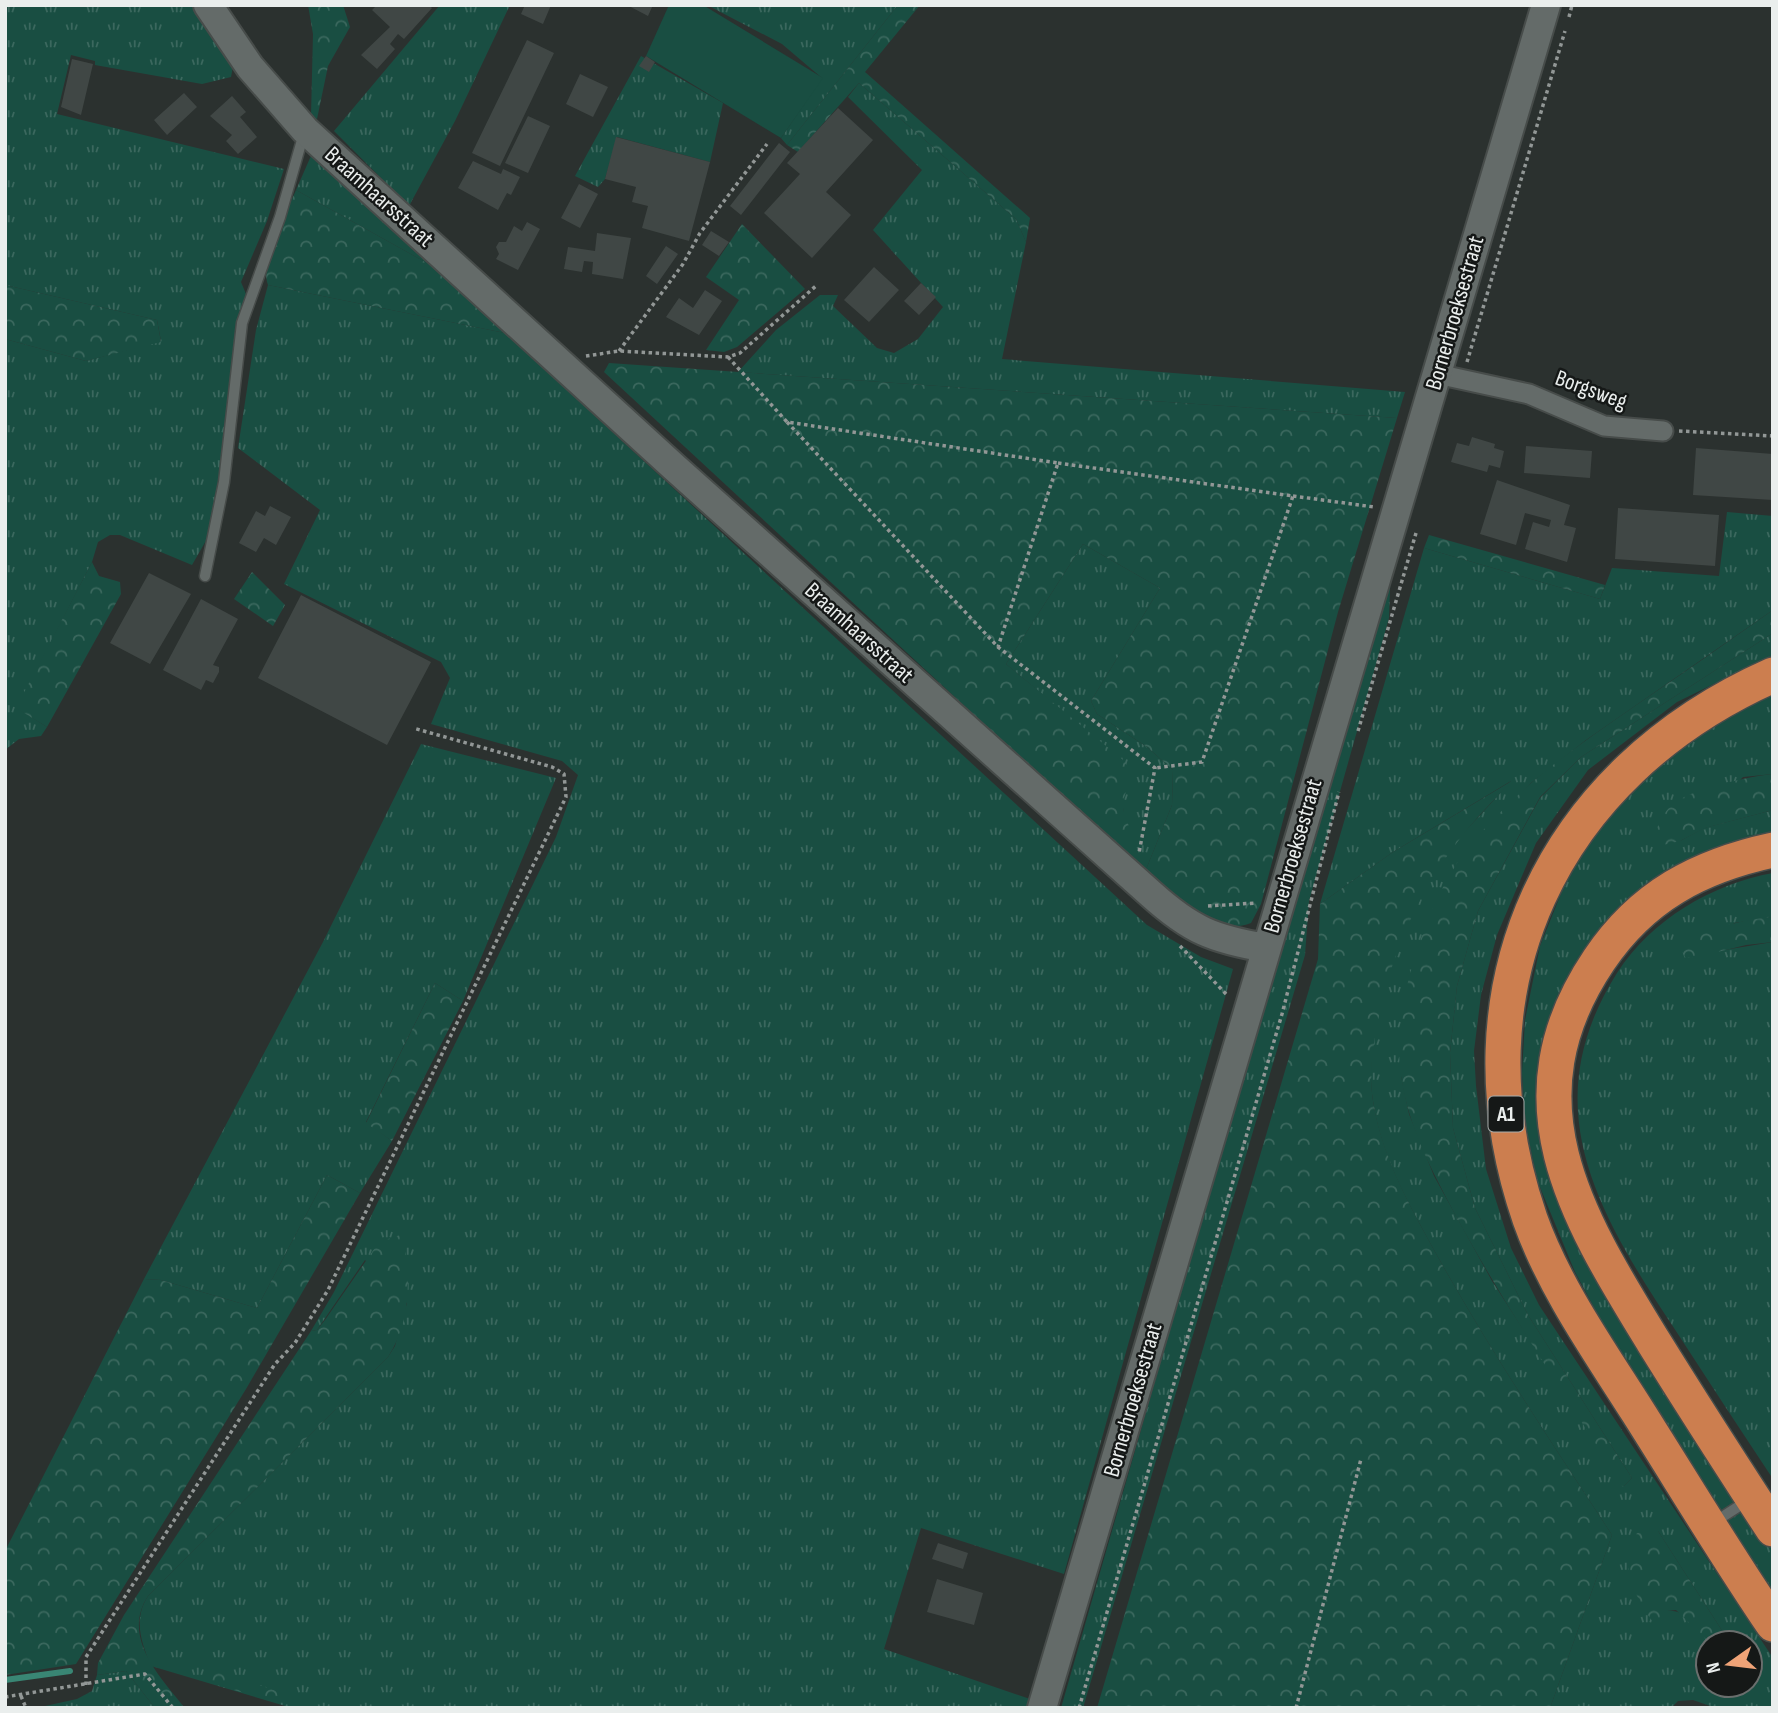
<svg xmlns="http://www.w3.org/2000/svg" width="1778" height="1713" font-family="'Sofia Sans Condensed',sans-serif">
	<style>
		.grass { fill: url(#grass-tufts); fill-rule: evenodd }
		.forest { fill: url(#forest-crowns) }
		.park { fill: #194e42 }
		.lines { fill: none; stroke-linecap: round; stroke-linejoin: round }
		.stream { stroke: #398674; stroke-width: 6 }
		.building { fill: #404745 }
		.lane-casing { stroke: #474c4a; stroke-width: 13 }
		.street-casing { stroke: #474c4a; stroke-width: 23 }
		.secondary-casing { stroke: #474c4a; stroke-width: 32 }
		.highway-casing { stroke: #474c4a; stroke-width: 38 }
		.path { stroke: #929796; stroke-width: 3.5; stroke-dasharray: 3.5 3.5; stroke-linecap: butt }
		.lane { stroke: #646b69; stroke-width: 10 }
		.street { stroke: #646b69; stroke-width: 19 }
		.secondary { stroke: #646b69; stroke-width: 28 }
		.highway { stroke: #cc7e4f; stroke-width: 35 }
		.labels { text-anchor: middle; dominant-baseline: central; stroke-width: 5; stroke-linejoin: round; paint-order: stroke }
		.shield { fill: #151817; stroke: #aaaead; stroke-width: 2 }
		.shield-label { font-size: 21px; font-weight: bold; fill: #eaeeed }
		.street-label { font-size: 23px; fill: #eaeeed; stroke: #151817 }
	</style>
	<defs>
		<pattern id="grass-tufts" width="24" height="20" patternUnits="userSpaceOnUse" patternTransform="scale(1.75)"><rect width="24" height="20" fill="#194e42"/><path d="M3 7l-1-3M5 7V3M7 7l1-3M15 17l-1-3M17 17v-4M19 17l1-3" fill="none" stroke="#3b685e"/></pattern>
		<pattern id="forest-crowns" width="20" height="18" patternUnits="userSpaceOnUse" patternTransform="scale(1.75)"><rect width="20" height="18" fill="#194e42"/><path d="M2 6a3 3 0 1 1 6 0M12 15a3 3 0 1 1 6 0" fill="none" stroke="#3b685e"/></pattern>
	</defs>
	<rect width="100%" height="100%" fill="#2b312f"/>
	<path class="grass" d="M5 5H198L234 61 231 77 202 84 95 65V61L71 55 57 114 284 169 267 221 241 282 246 294 233 354 217 502 211 532 192 565 120 535H110L98 542 92 562 17 708 47 727 41 736 19 739 5 750V339L86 361 161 341 157 320 5 285Z
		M440 5H510L455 121 409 206 334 131Z
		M707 5H898L787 145 781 138 822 78 782 44Z
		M641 56 723 103 710 162 617 137 605 179 598 187 575 176Z
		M859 83 1016 219 1026 242 1002 359 1405 392 1397 418 738 372 776 330 820 295H838L833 306 877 348 894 353 918 339 943 307 873 230 922 170 848 97Z
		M314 149 319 153 434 267 296 190Z
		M268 285 505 333 1147 925 1201 957 1233 969 1064 1574 921 1528 884 1649 1030 1699 1027 1708H292L151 1666C141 1642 133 1619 148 1596L388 1357 395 1346 407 1303 365 1260 317 1330 311 1331 334 1292 556 837 578 775 562 761 431 724 450 678 441 662 284 584 320 510 238 448 256 330Z
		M1727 512 1773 516V610L1586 740 1531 783 1462 857 1424 935 1402 1016 1401 1076 1409 1114 1434 1176 1492 1281 1624 1486 1632 1478 1528 1315 1475 1208 1453 1128 1450 1053 1457 986 1478 911 1540 798 1581 757 1773 633V655L1677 702 1588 770 1536 843 1497 935 1481 995 1474 1051 1476 1086 1486 1169 1511 1248 1539 1305 1773 1658V1708H1716L1693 1700 1678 1701 1671 1708H1550L1612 1535C1554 1446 1495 1358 1443 1266 1414 1213 1382 1161 1373 1101 1362 1031 1397 927 1435 869 1457 837 1486 810 1511 781L1393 852 1320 904 1424 548 1600 599 1612 568 1719 576ZM1658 1531 1730 1643H1750V1685H1708L1710 1643C1699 1629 1686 1609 1667 1611Z
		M1083 544 1160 588 1091 701 1097 714 1147 747 1173 770 1172 805 1145 872 1121 851 1124 817 1122 798 1061 710 1006 664Z
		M1391 561 1389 618 1309 901 1305 955 1083 1708H1061Z
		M1773 687V774L1743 777 1680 841 1704 828 1773 810V843L1635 907 1548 1100 1555 1164 1773 1541V1595L1603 1324 1575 1272 1537 1180 1525 1122 1522 1073 1525 1020 1540 946 1564 886 1592 834 1665 755Z
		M421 744 556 778 463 1001 435 983 366 1122 392 1141 360 1193 327 1175 257 1308 161 1280 144 1279 323 942Z
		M1773 873V917L1734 923 1718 951 1773 942V1479C1740 1429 1707 1379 1674 1328 1598 1213 1533 1106 1617 973 1651 920 1712 884 1773 873Z
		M126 1671 155 1708H36L77 1699 92 1691 97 1675Z"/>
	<path class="forest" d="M308 5H343L350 27 328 66 317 119 311 116 313 34Z
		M898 5H920L865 72 1030 218 1026 242 1016 219 859 83 798 152 787 145Z
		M296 190 434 267 505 333 268 285C259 262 286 214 296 190Z
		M742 224 805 289 737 347 724 352 706 350 739 300 706 277Z
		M5 285 157 320 161 342 86 361 5 339Z
		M609 363 1397 418 1338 612 1261 904 1251 923C1207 939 1174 899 1145 872L1172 805 1173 770 1147 747 1097 714 1091 701 1160 588 1083 544 1006 664 1122 759 1134 776C1121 800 1119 807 1132 832L1121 851 604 372Z
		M1429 535 1605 585 1600 599 1424 548Z
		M92 562 99 576 120 582 121 594 47 727 16 708Z
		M252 572 285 605 273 626 234 599Z
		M1773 610V633L1581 757 1540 797 1478 911 1457 986 1450 1053 1453 1128 1475 1208 1528 1315 1632 1478 1623 1487C1569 1401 1512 1317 1463 1229 1437 1180 1409 1132 1401 1076 1391 1011 1424 909 1462 856 1481 830 1507 805 1530 784 1562 756 1598 732 1632 708 1679 676 1726 643 1773 610Z
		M1773 774V810L1705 828 1680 841 1663 845 1654 839C1657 826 1662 814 1672 805 1687 790 1751 776 1773 774Z
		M1515 779C1446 844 1405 910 1382 1002 1375 1034 1368 1068 1373 1101 1383 1162 1414 1213 1443 1266 1495 1358 1554 1446 1612 1535L1550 1708H1097L1318 959 1320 904 1393 852Z
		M1773 917V942L1746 945 1693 958 1685 957 1682 951C1691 930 1751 918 1773 917Z
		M435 983 463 1001 392 1141 366 1123Z
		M327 1175 360 1193 246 1389 76 1664 5 1675V1551L144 1279 161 1280 257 1308Z
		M400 1235 403 1238C411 1279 411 1321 388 1357L148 1596C121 1637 160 1677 185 1708H155L126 1671 97 1675 98 1663 124 1615 311 1331 317 1330 325 1320 379 1242Z
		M1658 1531 1730 1643H1710L1676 1610 1667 1611 1656 1626C1636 1600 1617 1565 1637 1533Z
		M211 1669 286 1694 278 1703 210 1683Z"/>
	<path class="park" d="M669 5H703L823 78 781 138 646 56Z"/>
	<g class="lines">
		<path class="stream" d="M5 1680 70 1671"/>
	</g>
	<path class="building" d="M377 5H429L432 8 404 39 398 34 390 44 395 49 377 69 361 55 390 27 372 10Z
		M525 5H551L543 24 521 14Z
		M627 5H653L648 16Z
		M527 40 554 53 500 166 472 153Z
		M646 56 655 62 649 72 639 66Z
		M72 59 93 64 81 115 61 107Z
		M580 74 608 87 593 117 566 104Z
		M184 93 197 107 167 135 154 120Z
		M232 96 246 112 240 117 257 137 238 154 226 141 232 135 210 116Z
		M838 108 873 140 826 192 851 215 812 258 764 213 800 174 787 163Z
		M528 116 550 126 528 173 505 163Z
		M616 137 710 162 689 241 642 228 648 206 632 202 636 187 605 179Z
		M779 143 790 152 741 215 730 206Z
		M473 161 501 174 503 169 520 177 511 195 507 193 498 210 458 188Z
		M579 184 598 194 580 228 561 218Z
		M527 222 540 229 518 270 496 259 499 254 496 247 499 242H506L514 226 522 231Z
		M711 231 729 242 719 256 702 245Z
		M597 233 631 238 623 279 592 274 593 262 584 261 582 272 564 269 568 247 595 251Z
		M666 246 678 254 657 284 646 276Z
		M874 267 899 290 869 322 844 300Z
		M921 283 936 297 919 315 904 301Z
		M705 290 722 301 699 335 666 317 679 298 693 308Z
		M1472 437 1495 444 1494 448 1504 451 1500 468 1489 465 1487 472 1451 462 1457 443 1469 446Z
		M1526 446 1592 451 1590 478 1524 473Z
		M1696 448 1773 454V500L1693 495Z
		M1497 480 1570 505 1564 525 1576 528 1567 562 1525 549 1533 522 1549 527 1551 520 1525 513 1516 545 1480 534Z
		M270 506 291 517 276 545 264 538 256 552 239 543 256 511 265 516Z
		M1618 508 1719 515 1715 566 1615 559Z
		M149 573 191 594 150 664 110 643Z
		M301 595 431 662 387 745 258 678Z
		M201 599 238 619 213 665 219 667V672L213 683 206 680 201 690 163 670Z
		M938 1543 968 1553 963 1569 932 1559Z
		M937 1579 983 1593 974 1625 927 1612Z"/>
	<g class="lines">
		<g class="lane-casing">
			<path id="lane" d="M205 576 224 482 242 323 280 217 304 133
				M1713 1523 1747 1501"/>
		</g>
		<g class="street-casing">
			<path id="street" d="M1437 374 1529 394 1604 426 1663 431"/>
		</g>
		<g class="secondary-casing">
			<path id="secondary" d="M208 5 250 67 305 130 674 467 1151 894C1191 930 1213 939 1266 948
				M1042 1708 1546 5"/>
		</g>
		<g class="highway-casing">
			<path id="highway" d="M1773 675C1552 773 1450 987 1530 1219 1554 1287 1600 1352 1638 1412 1683 1483 1726 1555 1773 1624
				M1773 850C1699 866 1642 896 1599 960 1504 1101 1577 1217 1653 1341 1692 1404 1732 1466 1773 1529"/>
		</g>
		<path class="path" d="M1569 17 1572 5
			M619 351 683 264 700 233 767 144
			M586 356 619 351 728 357 740 353 817 285
			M728 357 787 422 1058 463 998 647
			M1467 362 1565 31
			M787 422 998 647 1155 768 1139 853
			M1679 431 1773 436
			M1058 463 1293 496 1202 762 1155 768
			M1293 496 1374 507
			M1358 731 1416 533
			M1208 906 1256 903
			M1180 946 1228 996
			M86 1685V1657L275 1364 295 1343 328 1290 566 797 564 774 552 767 413 728
			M21 1696 26 1708
			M5 1697 145 1674 173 1708
			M1079 1708 1282 1014 1339 792
			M1296 1708 1361 1459"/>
		<use href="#lane" class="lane"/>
		<use href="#street" class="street"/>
		<use href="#secondary" class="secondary"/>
		<use href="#highway" class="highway"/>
	</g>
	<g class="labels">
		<rect class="shield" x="1488.5" y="1096.5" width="35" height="35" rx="5"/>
		<g class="shield-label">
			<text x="1506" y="1114">A1</text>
		</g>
		<g class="street-label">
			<text transform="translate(379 197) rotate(42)">Braamhaarsstraat</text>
			<text transform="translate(1455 313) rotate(-74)">Bornerbroeksestraat</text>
			<text transform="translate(1591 390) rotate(20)">Borgsweg</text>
			<text transform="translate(859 633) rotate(42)">Braamhaarsstraat</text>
			<text transform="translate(1293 856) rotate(-74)">Bornerbroeksestraat</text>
			<text transform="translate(1133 1400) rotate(-74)">Bornerbroeksestraat</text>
		</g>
	</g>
	<rect width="1778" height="1713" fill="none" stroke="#eaeeed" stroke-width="14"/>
	<g transform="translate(1729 1664) rotate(256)"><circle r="33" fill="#151817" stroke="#6a6e6d" stroke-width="2"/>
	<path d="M0-5L12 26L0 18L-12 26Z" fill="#efa377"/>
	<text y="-10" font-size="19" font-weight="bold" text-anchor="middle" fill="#eaeeed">N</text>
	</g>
</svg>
